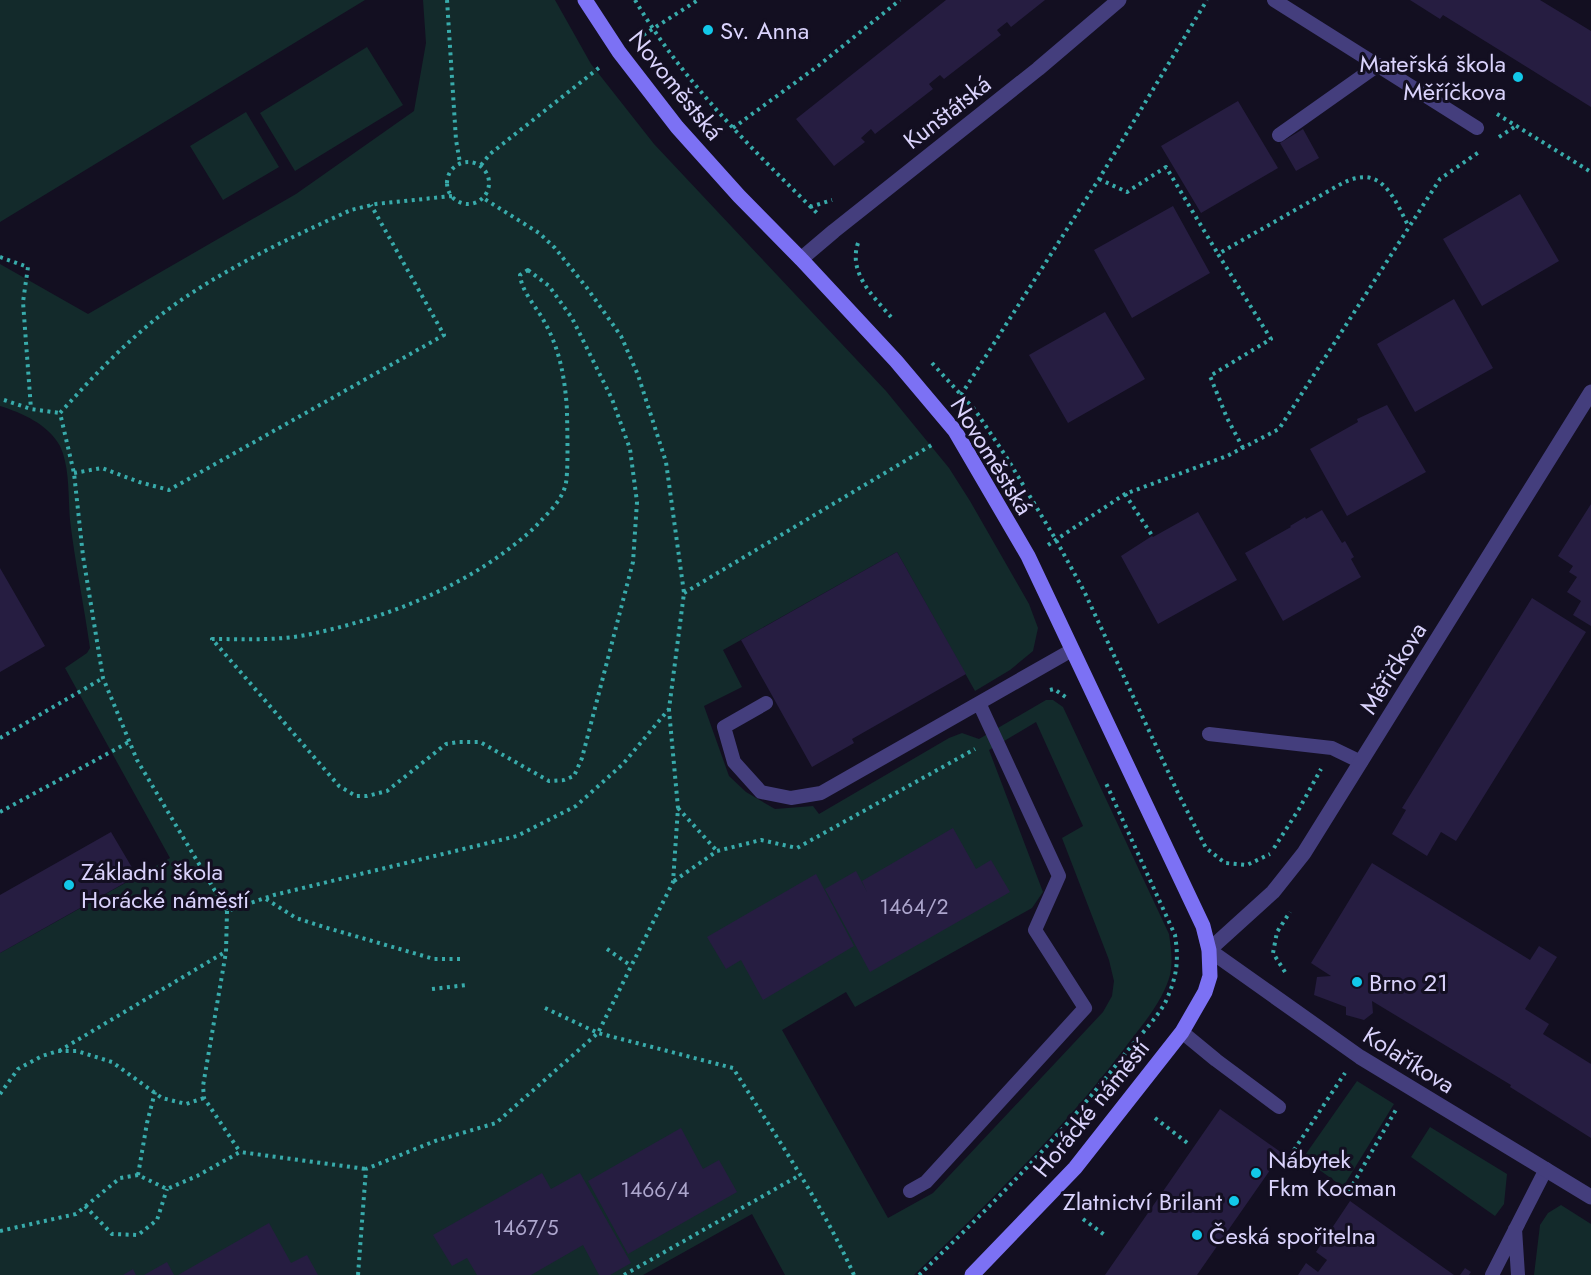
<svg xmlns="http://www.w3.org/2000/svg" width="1591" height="1275" font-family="Jost,sans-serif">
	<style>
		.green { fill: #132a2b; fill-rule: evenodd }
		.building { fill: #261d41 }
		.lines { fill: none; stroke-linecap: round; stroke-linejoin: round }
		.path { stroke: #38abab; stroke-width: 4; stroke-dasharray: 3 4.5; stroke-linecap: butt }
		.lane { stroke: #443e7d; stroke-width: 14 }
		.street { stroke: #443e7d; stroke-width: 15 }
		.secondary { stroke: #7c71f4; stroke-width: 15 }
		.poi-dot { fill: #12c8e9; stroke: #130f21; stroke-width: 2 }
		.labels { text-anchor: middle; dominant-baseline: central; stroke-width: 6; stroke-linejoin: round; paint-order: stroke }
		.number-label { font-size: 21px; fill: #ada6cd }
		.poi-label { font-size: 24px; fill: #dad3fc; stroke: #130f21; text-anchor: start }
		.street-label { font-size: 24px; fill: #dad3fc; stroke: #130f21 }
	</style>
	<rect width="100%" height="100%" fill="#130f21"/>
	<path class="green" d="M0 0H365L0 222Z
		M423 0H555L591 64 654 144 886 391 949 468 970 501 1029 604 1038 628 1033 651 1010 670 975 691 897 552 723 650 742 687 704 706 729 776 746 792 775 809 813 806 819 814 949 738 962 733 979 739 1046 700H1053L1063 707 1169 934C1171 948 1173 961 1170 975 1163 1001 1143 1024 1127 1045 1064 1129 989 1202 914 1275H785L752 1214 643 1275H0V953L170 858 65 668 87 653 90 648C84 605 75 563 70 520 68 497 70 467 60 446 48 424 22 413 0 406V264L88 314 296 194 414 111 426 43ZM1036 722 1083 826 1062 838 1109 960 1114 981 1112 996 1103 1012 933 1193 888 1218 782 1030 846 992 855 1007 1032 908 1043 892 989 750Z
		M367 47 403 105 295 171 260 113Z
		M246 112 279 167 223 200 190 146Z
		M1357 1081 1394 1104 1343 1187 1303 1158Z
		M1430 1127 1507 1174 1504 1204 1495 1216 1411 1157Z
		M1561 1205 1591 1224V1275H1534L1540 1225 1548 1213Z"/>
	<path class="building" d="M946 0H1045L1011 27 1007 22 997 30 1001 35 944 79 940 75 929 84 933 89 875 134 871 129 861 138 865 142 834 166 796 119Z
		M1410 0H1540L1591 31V107L1443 15 1440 19Z
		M1238 101 1278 168 1201 213 1161 146Z
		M1303 129 1319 158 1296 171 1280 143Z
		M1520 194 1559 261 1482 306 1443 239Z
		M1173 206 1210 273 1132 318 1094 250Z
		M1454 299 1493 368 1415 412 1377 344Z
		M1105 312 1145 379 1068 423 1029 355Z
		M1387 405 1426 472 1347 516 1310 449 1358 422 1357 419Z
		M1591 504V626L1573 615 1581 601 1567 592 1577 577 1569 572 1573 566 1558 556Z
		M1322 510 1342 543 1345 541 1354 557 1351 559 1361 577 1283 621 1245 553 1291 527 1290 526 1305 517 1306 519Z
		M1198 512 1237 580 1158 624 1121 556 1152 536 1153 537Z
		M897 552 966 674 852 739 854 743 812 767 741 640Z
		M0 568 45 646 0 672Z
		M1532 598 1586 632 1456 841 1441 832 1427 856 1392 834 1406 810 1402 808Z
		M953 828 976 869 991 860 1010 892 870 972 825 889 856 871 867 892 862 881Z
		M111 832 137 876 0 953V895Z
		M1372 863 1530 960 1539 946 1557 957 1525 1009 1549 1024 1543 1034 1591 1064V1138L1510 1087 1511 1085 1372 1001 1373 1013 1364 1020 1346 1015V1007L1314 995 1317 977 1331 976 1311 963Z
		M816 874 854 946 763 1000 741 960 726 969 707 937Z
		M1220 1109 1282 1153 1197 1275H1105Z
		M681 1128 703 1169 719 1160 737 1192 628 1254 588 1181Z
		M542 1173 551 1189 580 1173 631 1263 610 1275H599L583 1245 531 1275H477L467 1258 452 1266 433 1235Z
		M1350 1201 1454 1275H1298L1306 1263 1318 1272 1327 1260 1316 1252Z
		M269 1223 291 1263 307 1255 318 1275H178Z
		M167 1262 174 1275H144Z
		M1465 1268 1471 1272 1469 1275H1460Z
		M133 1269 136 1275H123Z"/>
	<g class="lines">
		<path class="path" d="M447 0 456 140 460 163
			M635 0C683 82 752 149 819 215
			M637 39 698 0
			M1497 114 1591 172
			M733 128 818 66 900 0
			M1499 137 1516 126
			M447 183a21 21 0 1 1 42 0a21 21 0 1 1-42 0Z
			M481 165 490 154 600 67
			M1099 179 1127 192 1166 167 1218 254
			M452 196 376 204 351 210C285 240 208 276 152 322 119 349 89 381 60 413L74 473 83 556 103 678 137 760 227 911 274 895 517 836 576 806 623 764 669 709 684 593 666 462 638 375 621 336 587 288 555 248 539 233 483 198
			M810 207 832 200
			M858 243C848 273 873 296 891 317
			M0 257 28 267 23 302 31 409
			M528 270 549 286 572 318 612 399 630 449 637 502 633 562 582 758 574 776 564 780 549 781 480 742H459L446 744 387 791 367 796H356L339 786 212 639C245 639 279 641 311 634 391 617 475 583 535 527 546 515 560 503 565 487 569 476 567 425 567 410 565 379 560 350 545 323 537 307 522 293 520 275Z
			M932 363 975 410 1007 458 1056 540 1084 591 1178 793 1206 848 1225 863 1247 865 1270 854
			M961 395 1099 179 1207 0
			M4 400 31 409 60 413
			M1243 448 1227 418 1210 376 1271 339 1218 254 1339 185C1345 182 1351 179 1357 178 1386 171 1398 207 1409 227
			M74 473 102 468 139 482 169 490 444 335 371 205
			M1125 494 1153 537
			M1048 545 1125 494 1227 456 1279 429 1440 179 1479 152
			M684 593 935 443
			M1050 690 1054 689 1067 698
			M0 738 103 678
			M678 808 717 851
			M0 812 129 742
			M1274 848 1299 809 1321 769
			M674 881 717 851 761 840 797 848 975 749
			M266 899 296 918 324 927 434 959H460
			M227 911 226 952 203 1086 204 1098 240 1152
			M607 949 630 965
			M1285 972 1273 953 1277 932 1290 912
			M432 989 467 985
			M545 1008 598 1033 733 1068C775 1135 821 1202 854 1275
			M59 1051 225 952
			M0 1094 18 1069 42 1056 58 1051H77L112 1062 162 1098 186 1104 204 1098
			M1155 1118 1190 1145
			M1294 1150 1345 1073
			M138 1175 147 1123 155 1092
			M1349 1191 1397 1108
			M85 1206 112 1234 138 1235 157 1220 167 1189
			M1083 1219 1106 1236
			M0 1231 76 1214 120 1178 138 1175 167 1189 197 1176 240 1152 366 1169
			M358 1275 366 1169 435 1141 496 1123 598 1033 673 882 678 808 669 710
			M624 1275 800 1175
			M919 1275C992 1205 1062 1135 1124 1055 1136 1040 1158 1017 1166 1001 1177 976 1179 961 1175 935L1105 781"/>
		<path class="lane" d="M1274 0 1477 128
			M1279 135 1378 65
			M766 703 724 727 734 762 761 792 791 798 821 793 1072 650
			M1209 734 1332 748 1361 762
			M1182 1032 1216 1060 1279 1107
			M910 1191 926 1182 1085 1008 1035 930 1059 876 979 703
			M1515 1229 1518 1275
			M1492 1275 1546 1169"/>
		<path class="street" d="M801 259 834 231 1038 69 1119 0
			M1591 392 1304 853 1273 892 1209 950 1360 1057 1591 1197"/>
		<path class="secondary" d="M585 0 619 52 677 127 739 196 801 259 896 361 955 431 1028 556 1203 926 1209 950 1210 976 1205 992 1182 1032 1075 1168 972 1275"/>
	</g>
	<g class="poi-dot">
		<circle cx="708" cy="30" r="6"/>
		<circle cx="1518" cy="77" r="6"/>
		<circle cx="69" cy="885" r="6"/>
		<circle cx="1357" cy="982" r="6"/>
		<circle cx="1256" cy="1173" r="6"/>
		<circle cx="1234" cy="1201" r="6"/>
		<circle cx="1197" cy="1235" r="6"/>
	</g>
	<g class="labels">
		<g class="number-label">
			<text x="914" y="907">1464/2</text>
			<text x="655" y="1190">1466/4</text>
			<text x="526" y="1228">1467/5</text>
		</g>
		<g class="poi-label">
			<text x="720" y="30">Sv. Anna</text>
			<text x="1506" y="63" text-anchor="end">Mateřská škola<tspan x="1506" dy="28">Měříčkova</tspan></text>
			<text x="81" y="871">Základní škola<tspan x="81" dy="28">Horácké náměstí</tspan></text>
			<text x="1369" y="982">Brno 21</text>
			<text x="1268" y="1159">Nábytek<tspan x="1268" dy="28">Fkm Kocman</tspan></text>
			<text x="1222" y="1201" text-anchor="end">Zlatnictví Brilant</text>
			<text x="1209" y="1235">Česká spořitelna</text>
		</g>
		<g class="street-label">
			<text transform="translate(676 85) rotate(51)">Novoměstská</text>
			<text transform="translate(947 112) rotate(-38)">Kunštátská</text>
			<text transform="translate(992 456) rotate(58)">Novoměstská</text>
			<text transform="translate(1393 668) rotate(-58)">Měřičkova</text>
			<text transform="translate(1409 1060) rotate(32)">Kolaříkova</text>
			<text transform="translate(1091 1108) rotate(-51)">Horácké náměstí</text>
		</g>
	</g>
</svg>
